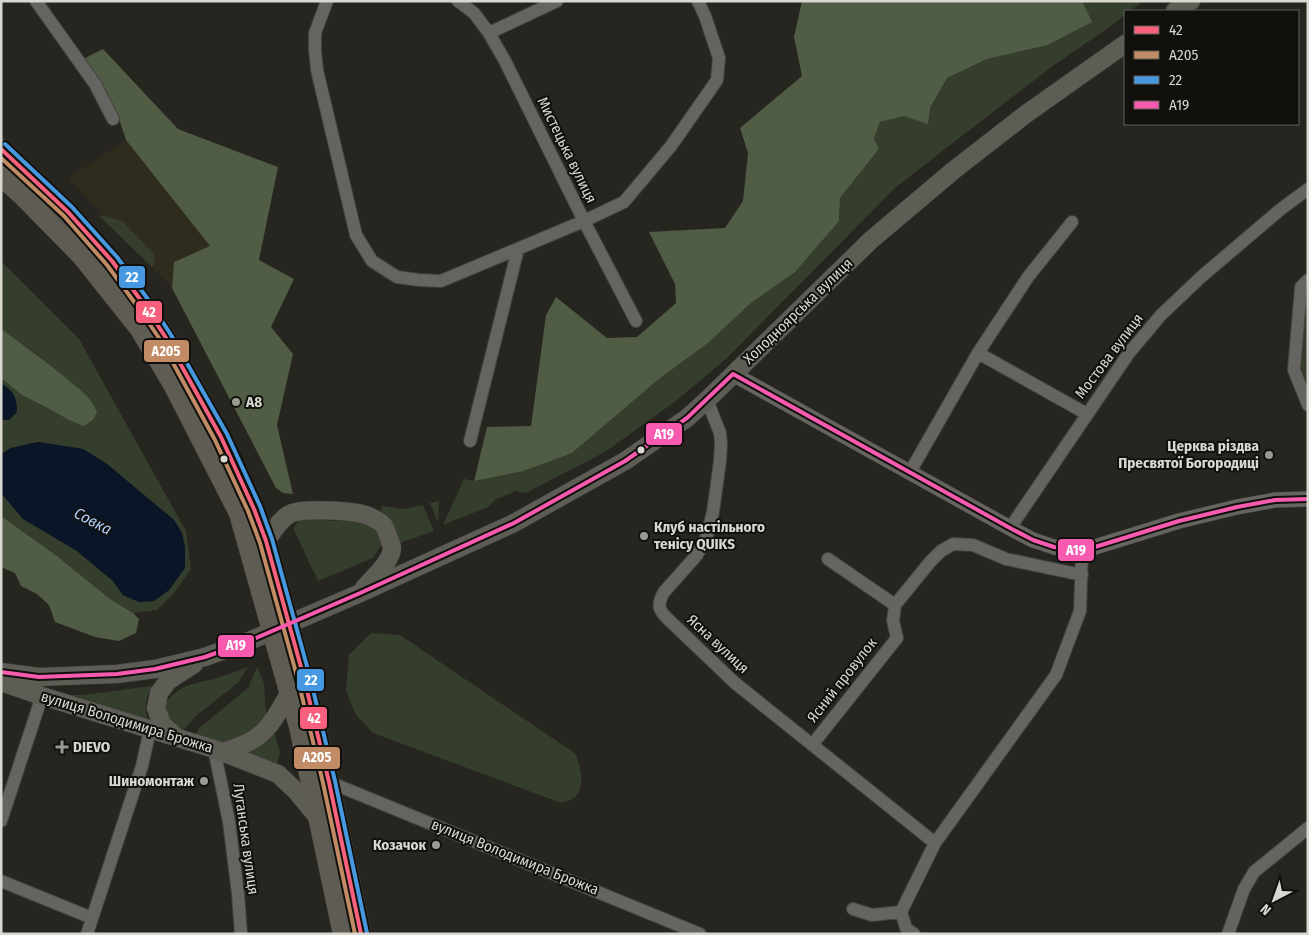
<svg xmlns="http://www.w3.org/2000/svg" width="1309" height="935" font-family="'Fira Sans Condensed',sans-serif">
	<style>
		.built { fill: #2f2c1d }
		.green { fill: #353e2c }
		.forest { fill: #505c44 }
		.water { fill: #0a1628 }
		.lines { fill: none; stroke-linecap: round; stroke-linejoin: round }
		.minor-casing { stroke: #43423d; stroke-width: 14 }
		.tertiary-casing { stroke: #43423d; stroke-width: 16 }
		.secondary-casing { stroke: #43423d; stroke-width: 19 }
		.primary-casing { stroke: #43423d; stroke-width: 21 }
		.minor { stroke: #656460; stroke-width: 12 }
		.tertiary { stroke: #656460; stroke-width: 15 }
		.secondary { stroke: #5d5c55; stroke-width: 18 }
		.primary { stroke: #5f5d53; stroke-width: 20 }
		.bus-1-casing { stroke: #11100c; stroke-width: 8 }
		.bus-2-casing { stroke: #11100c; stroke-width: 8 }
		.bus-3-casing { stroke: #11100c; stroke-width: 8 }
		.bus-4-casing { stroke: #11100c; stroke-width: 8 }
		.bus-1 { stroke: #f8607d; stroke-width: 4 }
		.bus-2 { stroke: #c18c65; stroke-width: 4 }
		.bus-3 { stroke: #4699e1; stroke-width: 4 }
		.bus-4 { stroke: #f75aaf; stroke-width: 4 }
		.poi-dot { fill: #9a9992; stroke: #11100c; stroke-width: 2 }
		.bus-dot { fill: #d8d7d0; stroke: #11100c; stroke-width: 2 }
		.labels { text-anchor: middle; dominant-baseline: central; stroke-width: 4; stroke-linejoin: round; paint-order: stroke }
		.street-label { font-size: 15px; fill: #d8d7d0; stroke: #11100c }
		.poi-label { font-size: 15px; font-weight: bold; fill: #d8d7d0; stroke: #11100c; text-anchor: start }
		.water-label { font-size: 16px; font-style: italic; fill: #adcdfd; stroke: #11100c }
		.line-badge { stroke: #11100c; stroke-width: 2 }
		.badge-label { font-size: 14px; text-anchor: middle; font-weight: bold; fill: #fff }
	</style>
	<rect width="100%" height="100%" fill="#262520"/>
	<path class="built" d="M126 140 211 246 174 262 172 288 68 178Z"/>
	<path class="green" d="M1082 1H1143L1130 11H1125V15L1107 29 1054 65 936 156 895 188 728 357 676 401 605 452 526 493 516 491 495 500 488 507 443 525 464 479 474 481 572 453 659 379 708 343 839 221 840 198 879 149 874 139 880 122 930 108 947 78 987 59 1048 45 1091 22Z
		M100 215 122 221 153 253 155 264 152 267 99 216Z
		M1 261 79 339 186 531 191 569 174 593 157 610 133 613 110 599 57 556 1 516V493L24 519 77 551 113 581 123 595 139 602 154 601 169 590 185 568V547L182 533 174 520 107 464 83 449 38 442 11 448 1 454V420H9L17 412C17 397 14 392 1 383V378L67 419 39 356 1 329Z
		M1308 285V384L1300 367 1306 287Z
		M439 501 438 523 430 503Z
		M423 505 434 531 400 543C396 527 395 522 380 514L382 506 404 509Z
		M309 518 333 521 345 519 370 524 383 535V546L379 548 373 558 318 581 293 528 299 521Z
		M371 633 400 635 576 754C580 768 586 785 576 796 572 800 566 801 561 803L373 733 356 715 346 691 349 655Z
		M248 667 238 683 197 715 183 730 177 729 166 720 164 705C180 684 190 685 213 679 225 676 236 671 248 667Z
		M257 667 264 683 266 714 264 721 255 729 231 744 215 743 194 736 199 728 248 688Z
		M152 686C144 703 144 709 150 726L45 695H82Z
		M273 728 280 752 277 764 235 751Z"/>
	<path class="forest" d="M802 1H1082L1092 22 1048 45 987 59 947 78 930 108 928 124 904 116 880 122 874 139 879 149 840 198 839 221 795 272 751 303 708 343 659 379 572 453 523 471 474 481 487 427 531 426 546 315 556 297 607 338 637 337 676 303 675 284 649 232 725 228 743 201 748 153 740 128 802 76 794 37Z
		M103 49 178 129 278 167 259 260 294 279 271 327 293 354 277 425 293 494 283 493 276 488 172 288 174 262 210 246 126 140 117 113 85 58Z
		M1 329C24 345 45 361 66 378 78 388 91 397 97 412L93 420 84 426 67 419 46 407 22 395 1 378Z
		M1 516 57 556 110 599 133 613 139 619 136 633 119 641 95 637 55 622 49 605 37 594 21 586 15 573 1 567Z"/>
	<path class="water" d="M1 383C14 392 17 397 17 412L9 420H1Z
		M38 442 83 449 107 464 174 520 182 533 185 547V568L169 590 154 601 139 602 123 595 113 581 77 551 23 519 1 493V454L11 448Z"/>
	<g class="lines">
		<g class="minor-casing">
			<path id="minor" d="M36 1 95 84 113 119
				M327 1 315 33V50L317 70 356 235 372 261 397 277 419 280 441 281 584 221 624 202 671 146 717 80 719 58 705 16 698 1
				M458 1 474 13 489 33 505 61 584 221 636 321
				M489 33 557 1
				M1308 280 1301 287 1294 370 1308 405
				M978 353 1087 414
				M707 400 720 433 721 443 720 461 713 512 707 536 697 555 664 592C656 606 659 611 670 621L735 683 935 843
				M470 441 518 249
				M910 472 978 353 1028 277 1072 222
				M1010 528 1129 353 1161 315 1201 277 1281 209 1308 189
				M828 559 895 605
				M812 745 897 638 893 621 895 605 930 562 941 551 953 544 973 545 1006 559 1082 575
				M214 749 229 822 238 894 241 934
				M329 782 700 934
				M1 821 42 696
				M1 881 92 918
				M853 909 872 915 901 912
				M87 934 142 766 150 730
				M914 934 906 928 901 912 935 843 1056 675 1080 611 1082 551
				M1228 934 1244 889 1254 872 1308 828"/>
		</g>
		<g class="tertiary-casing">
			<path id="tertiary" d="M733 374 1010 528 1033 540 1054 547 1082 551 1179 521 1237 507 1275 500 1308 499"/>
		</g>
		<g class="secondary-casing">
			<path id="secondary" d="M1175 11 1191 1
				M266 541C273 532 281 517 292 513 307 508 357 510 371 517 375 519 382 523 384 526 386 529 391 544 392 547 392 562 373 577 364 588
				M1 672 39 677 117 674 155 669 205 657 249 641 358 594 514 523 625 461 687 418 707 400 871 240 954 170 1026 114 1125 44
				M1 682 42 696 214 749 278 774 296 791 320 820
				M177 738 162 724 156 708 159 693 168 681 194 664
				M223 752C232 749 241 746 249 742 269 732 279 711 290 692"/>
		</g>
		<g class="primary-casing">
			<path id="primary" d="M1 149 68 212 112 261 145 306 166 338 195 390 221 437 254 509 266 541 304 678 329 782 361 934
				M1 176 22 195 82 256 140 329 173 384 239 513 299 726 343 934"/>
		</g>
		<use href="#minor" class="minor"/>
		<use href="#tertiary" class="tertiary"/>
		<use href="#secondary" class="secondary"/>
		<use href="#primary" class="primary"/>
		<g class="bus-1-casing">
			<path id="bus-1" d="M1 149 68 212 112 261 145 306 166 338 221 437 254 509 266 541 304 678 329 782 361 934"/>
		</g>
		<g class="bus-2-casing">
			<path id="bus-2" d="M1 158 64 216 107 265 140 310 161 341 215 440 248 511 260 543 298 680 323 783 355 934"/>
		</g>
		<g class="bus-3-casing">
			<path id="bus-3" d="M5 144 72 207 117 257 150 302 171 335 227 434 260 506 272 539 310 677 335 781 367 933"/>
		</g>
		<g class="bus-4-casing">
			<path id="bus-4" d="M1 672 39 677 117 674 155 669 205 657 249 641 358 594 514 523 625 461 687 418 733 374 1010 528 1033 540 1054 547 1082 551 1179 521 1237 507 1275 500 1308 499"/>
		</g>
		<use href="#bus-1" class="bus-1"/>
		<use href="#bus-2" class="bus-2"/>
		<use href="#bus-3" class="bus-3"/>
		<use href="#bus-4" class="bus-4"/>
	</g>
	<g class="poi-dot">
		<circle cx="236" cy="402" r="5"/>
		<circle cx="1269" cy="455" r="5"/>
		<circle cx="644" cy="536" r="5"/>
		<path d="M59.5 739.5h5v5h5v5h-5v5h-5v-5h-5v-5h5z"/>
		<circle cx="204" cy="781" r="5"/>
		<circle cx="436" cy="845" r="5"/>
	</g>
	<g class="bus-dot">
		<circle cx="641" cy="450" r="4.5"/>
		<circle cx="224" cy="459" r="4.5"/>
	</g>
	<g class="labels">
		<g class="street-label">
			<text transform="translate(567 150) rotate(64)">Мистецька вулиця</text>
			<text transform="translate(798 311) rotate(-44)">Холодноярська вулиця</text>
			<text transform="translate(1109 356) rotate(-53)">Мостова вулиця</text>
			<text transform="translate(718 644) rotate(43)">Ясна вулиця</text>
			<text transform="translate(842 680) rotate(-52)">Ясний провулок</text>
			<text transform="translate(127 722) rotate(17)">вулиця Володимира Брожка</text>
			<text transform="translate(246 839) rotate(82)">Луганська вулиця</text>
			<text transform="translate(515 857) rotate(22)">вулиця Володимира Брожка</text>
		</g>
		<g class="poi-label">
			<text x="246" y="402">А8</text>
			<text x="1259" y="446" text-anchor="end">Церква різдва<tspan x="1259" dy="17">Пресвятої Богородиці</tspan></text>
			<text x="654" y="527">Клуб настільного<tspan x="654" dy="17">тенісу QUIKS</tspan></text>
			<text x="73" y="747">DIEVO</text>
			<text x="194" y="781" text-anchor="end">Шиномонтаж</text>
			<text x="426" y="845" text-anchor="end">Козачок</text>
		</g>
		<g class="water-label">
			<text transform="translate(93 521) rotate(28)">Совка</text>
		</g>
	</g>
	<g class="line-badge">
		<rect x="118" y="265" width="28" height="24" rx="5" fill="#4699e1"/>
		<rect x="135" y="300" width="28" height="24" rx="5" fill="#f8607d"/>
		<rect x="143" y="339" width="47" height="24" rx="5" fill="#c18c65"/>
		<rect x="645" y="422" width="38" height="24" rx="5" fill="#f75aaf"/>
		<rect x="1057" y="538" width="38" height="24" rx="5" fill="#f75aaf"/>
		<rect x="217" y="634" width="38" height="24" rx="5" fill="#f75aaf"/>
		<rect x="296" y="668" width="29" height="24" rx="5" fill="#4699e1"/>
		<rect x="299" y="706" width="29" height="24" rx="5" fill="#f8607d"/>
		<rect x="293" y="746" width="48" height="24" rx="5" fill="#c18c65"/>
	</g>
	<g class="badge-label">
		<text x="132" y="282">22</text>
		<text x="149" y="317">42</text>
		<text x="166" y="356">А205</text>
		<text x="664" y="439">А19</text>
		<text x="1076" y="555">А19</text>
		<text x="236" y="650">А19</text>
		<text x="311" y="685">22</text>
		<text x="314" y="723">42</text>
		<text x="317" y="762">А205</text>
	</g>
	<rect width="1309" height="935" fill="none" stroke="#d8d7d0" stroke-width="5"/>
	<rect x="1124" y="10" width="175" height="115" fill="#11100c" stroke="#61605a"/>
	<rect x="1134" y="26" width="25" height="8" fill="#f8607d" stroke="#61605a"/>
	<text x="1169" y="35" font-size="15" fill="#d8d7d0">42</text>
	<rect x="1134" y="51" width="25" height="8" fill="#c18c65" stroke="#61605a"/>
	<text x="1169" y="60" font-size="15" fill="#d8d7d0">А205</text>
	<rect x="1134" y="76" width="25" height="8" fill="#4699e1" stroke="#61605a"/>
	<text x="1169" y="85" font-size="15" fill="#d8d7d0">22</text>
	<rect x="1134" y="101" width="25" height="8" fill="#f75aaf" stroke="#61605a"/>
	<text x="1169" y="110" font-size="15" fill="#d8d7d0">А19</text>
	<g transform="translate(1274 900) rotate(221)" stroke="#11100c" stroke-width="4" paint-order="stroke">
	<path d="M0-4L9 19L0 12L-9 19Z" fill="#d8d7d0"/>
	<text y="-8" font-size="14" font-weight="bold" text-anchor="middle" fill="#d8d7d0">N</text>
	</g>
</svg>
